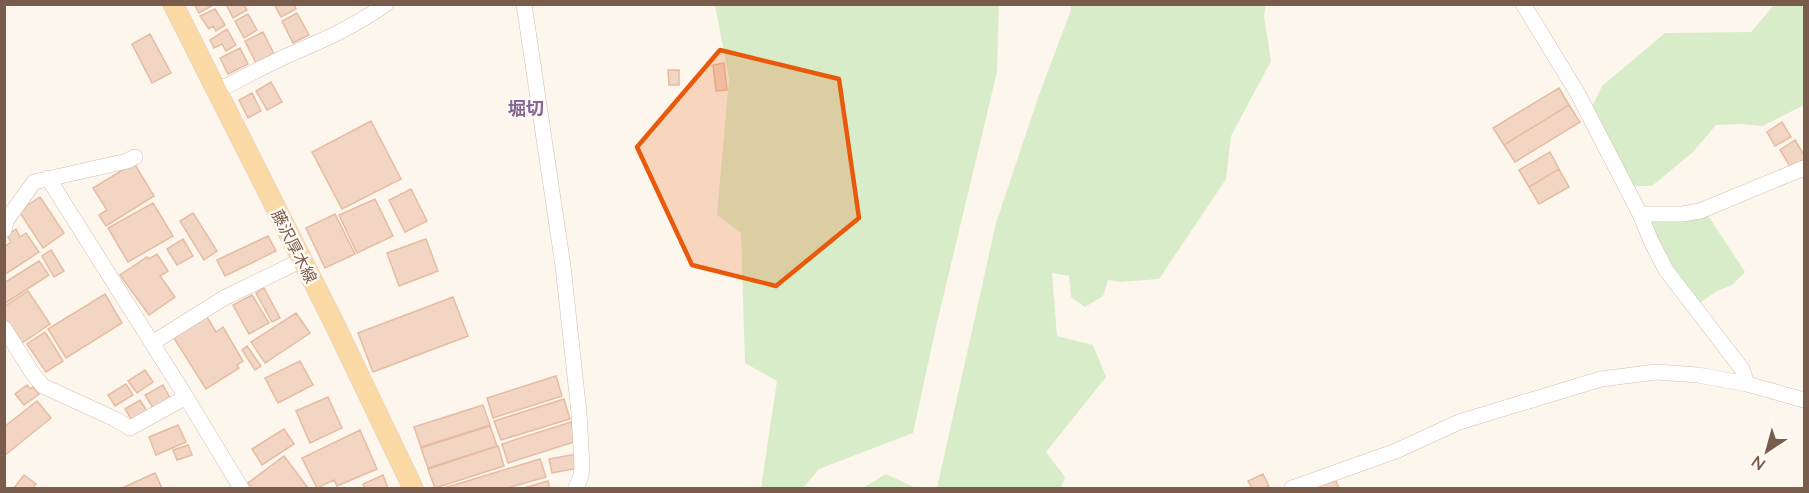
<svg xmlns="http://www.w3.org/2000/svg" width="1809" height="493" font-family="Lato,'Noto Sans JP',sans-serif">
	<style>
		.green { fill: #d8ecc9 }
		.building { fill: #f3d5c3; stroke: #e6bba3; stroke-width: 1.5 }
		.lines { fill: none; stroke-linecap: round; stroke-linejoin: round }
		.minor-casing { stroke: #d1beb0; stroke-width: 16 }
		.major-casing { stroke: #dad1cd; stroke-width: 21 }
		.minor { stroke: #fff; stroke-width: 15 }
		.major { stroke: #fbd9a5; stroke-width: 20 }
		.marked { fill: #e8590c; fill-opacity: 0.2; stroke: #e8590c; stroke-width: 4.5; stroke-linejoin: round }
		.labels { text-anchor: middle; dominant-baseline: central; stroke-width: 5; stroke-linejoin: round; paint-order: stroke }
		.street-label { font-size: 16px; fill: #7a5c4d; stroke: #fffaf3 }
		.neighbourhood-label { font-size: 18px; font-weight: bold; fill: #846695; stroke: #fffaf3 }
	</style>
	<rect width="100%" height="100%" fill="#fdf6ec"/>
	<path class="green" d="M715 5H999L997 72 936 327 913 433 819 469 803 488H761L777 381 745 363 741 233 717 215 729 79Z
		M1071 5H1266L1264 16 1271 61 1231 136 1226 179 1159 279 1120 282 1108 280 1103 296 1085 307 1071 297 1069 276 1052 273 1057 336 1093 345 1106 377 1046 452 1065 477 1061 488H937L996 223 1039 95 1071 10Z
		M1774 5H1804V105L1763 126 1740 124 1716 125 1693 152 1652 186H1627L1591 109 1602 86 1665 33 1751 32Z
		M1707 214 1745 272 1732 285 1717 291 1697 305 1682 289 1649 223 1654 217Z
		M886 474 916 488H863Z"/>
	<path class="building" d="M194 4H215L199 13Z
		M226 4H243L247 10 233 18Z
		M274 4H294L296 9 281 17Z
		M215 9 225 25 216 31 213 26 209 29 200 16Z
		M297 13 309 35 293 43 282 21Z
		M248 14 257 30 244 38 235 21Z
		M227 29 236 45 226 51 222 44 214 48 210 40Z
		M263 32 274 54 256 63 245 41Z
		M150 34 171 73 152 83 132 44Z
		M240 48 248 64 228 74 220 58Z
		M724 63 727 90 716 91 713 65Z
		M668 70H679V85H669Z
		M271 82 282 102 267 110 256 91Z
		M1559 88 1569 105 1504 145 1493 128Z
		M252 93 261 111 248 118 239 100Z
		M1569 105 1580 122 1515 162 1504 145Z
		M371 121 401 179 342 209 312 152Z
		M1782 122 1791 137 1775 146 1767 132Z
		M1795 140 1804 155V159L1791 168 1780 150Z
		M1550 152 1559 169 1529 187 1519 170Z
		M134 163 154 196 106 226 99 215 107 210 93 188Z
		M1559 169 1569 187 1539 204 1529 187Z
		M411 189 427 221 405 232 389 200Z
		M40 197 64 233 43 248 19 211Z
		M375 199 393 236 357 253 339 215Z
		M153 203 173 236 128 262 108 228Z
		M193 213 217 251 204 260 180 221Z
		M335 214 355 254 325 268 306 228Z
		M16 229 20 237 26 233 39 252 4 275V247L11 242 7 235Z
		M268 236 276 251 225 276 217 260Z
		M183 239 193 256 177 265 167 249Z
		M426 239 438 271 399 286 387 253Z
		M51 250 64 271 54 277 42 256Z
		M157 254 168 271 160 276 175 297 149 315 120 275 147 257 149 259Z
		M39 261 49 275 4 304V283Z
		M264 288 280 318 272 322 256 293Z
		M28 291 50 324 19 345 4 323V307Z
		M105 294 122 323 66 358 48 329Z
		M252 295 269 323 249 334 233 305Z
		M453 297 468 336 373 372 358 333Z
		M296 313 310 333 265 363 251 342Z
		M205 314 216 332 223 327 243 361 237 365 239 368 206 389 172 335Z
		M45 332 63 361 46 372 27 344Z
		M247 346 261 366 255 370 242 350Z
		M300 361 313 385 278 403 265 378Z
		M145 370 153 382 137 393 128 381Z
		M556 376 562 396 493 418 487 398Z
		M126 384 133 395 115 406 108 395Z
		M27 385 30 389 33 387 39 394 24 405 15 394Z
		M163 385 170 398 153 408 145 395Z
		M328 397 342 428 310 443 296 411Z
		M564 399 570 419 501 440 494 421Z
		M140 400 148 413 133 422 125 409Z
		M37 401 51 418 4 456V427Z
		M483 405 490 425 421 447 414 427Z
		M571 422 577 441 508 463 502 444Z
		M178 425 186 442 156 455 149 437Z
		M490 426 497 446 428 468 421 448Z
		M284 429 294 444 262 465 252 449Z
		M360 430 377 469 337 486 334 480 317 488 302 458Z
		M188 445 192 455 177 460 173 450Z
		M498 446 504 466 435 488 428 469Z
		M576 454 579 468 552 473 549 459Z
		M284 456 308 488H252L248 483Z
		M540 459 546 477 507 488H444Z
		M155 473 162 488H122Z
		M1263 474 1269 486 1264 488H1252L1248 481Z
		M24 475 36 484 33 488H14Z
		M383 475 388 488H365L363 484Z
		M548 481 550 488H524Z
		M1336 481 1339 488H1309Z"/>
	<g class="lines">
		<g class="minor-casing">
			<path id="minor" d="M524 4 563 266 579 413 582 466 581 476 576 488
				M1523 4 1578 94 1640 214 1651 241 1666 270 1742 369 1747 384
				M216 91C241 79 266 65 291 54 326 39 355 26 386 4
				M48 178 186 397 241 488
				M1640 214H1682L1700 211 1804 168
				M4 230 6 221 34 182 127 161 135 157
				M4 328 33 374 43 386 115 419 130 428 186 397
				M152 343 224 298 302 260
				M1292 488 1396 451 1459 422 1601 379 1656 372 1698 375 1747 384 1804 400"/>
		</g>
		<g class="major-casing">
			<path id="major" d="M173 4 334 323 413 488"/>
		</g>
		<use href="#minor" class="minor"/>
		<use href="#major" class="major"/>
	</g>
	<path class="marked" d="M720 50 839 79 859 218 776 286 692 265 637 147Z"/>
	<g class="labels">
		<g class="street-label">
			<text transform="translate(295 246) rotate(63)">藤沢厚木線</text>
		</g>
		<g class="neighbourhood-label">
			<text x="526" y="108">堀切</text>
		</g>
	</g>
	<rect width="1809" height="493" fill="none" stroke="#7a5c4d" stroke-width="12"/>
	<g transform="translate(1767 451) rotate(216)" stroke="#fffaf3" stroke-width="4.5" paint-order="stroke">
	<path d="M0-4.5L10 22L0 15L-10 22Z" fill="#7a5c4d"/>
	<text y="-9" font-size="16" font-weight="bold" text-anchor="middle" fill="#7a5c4d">N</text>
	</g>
</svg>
